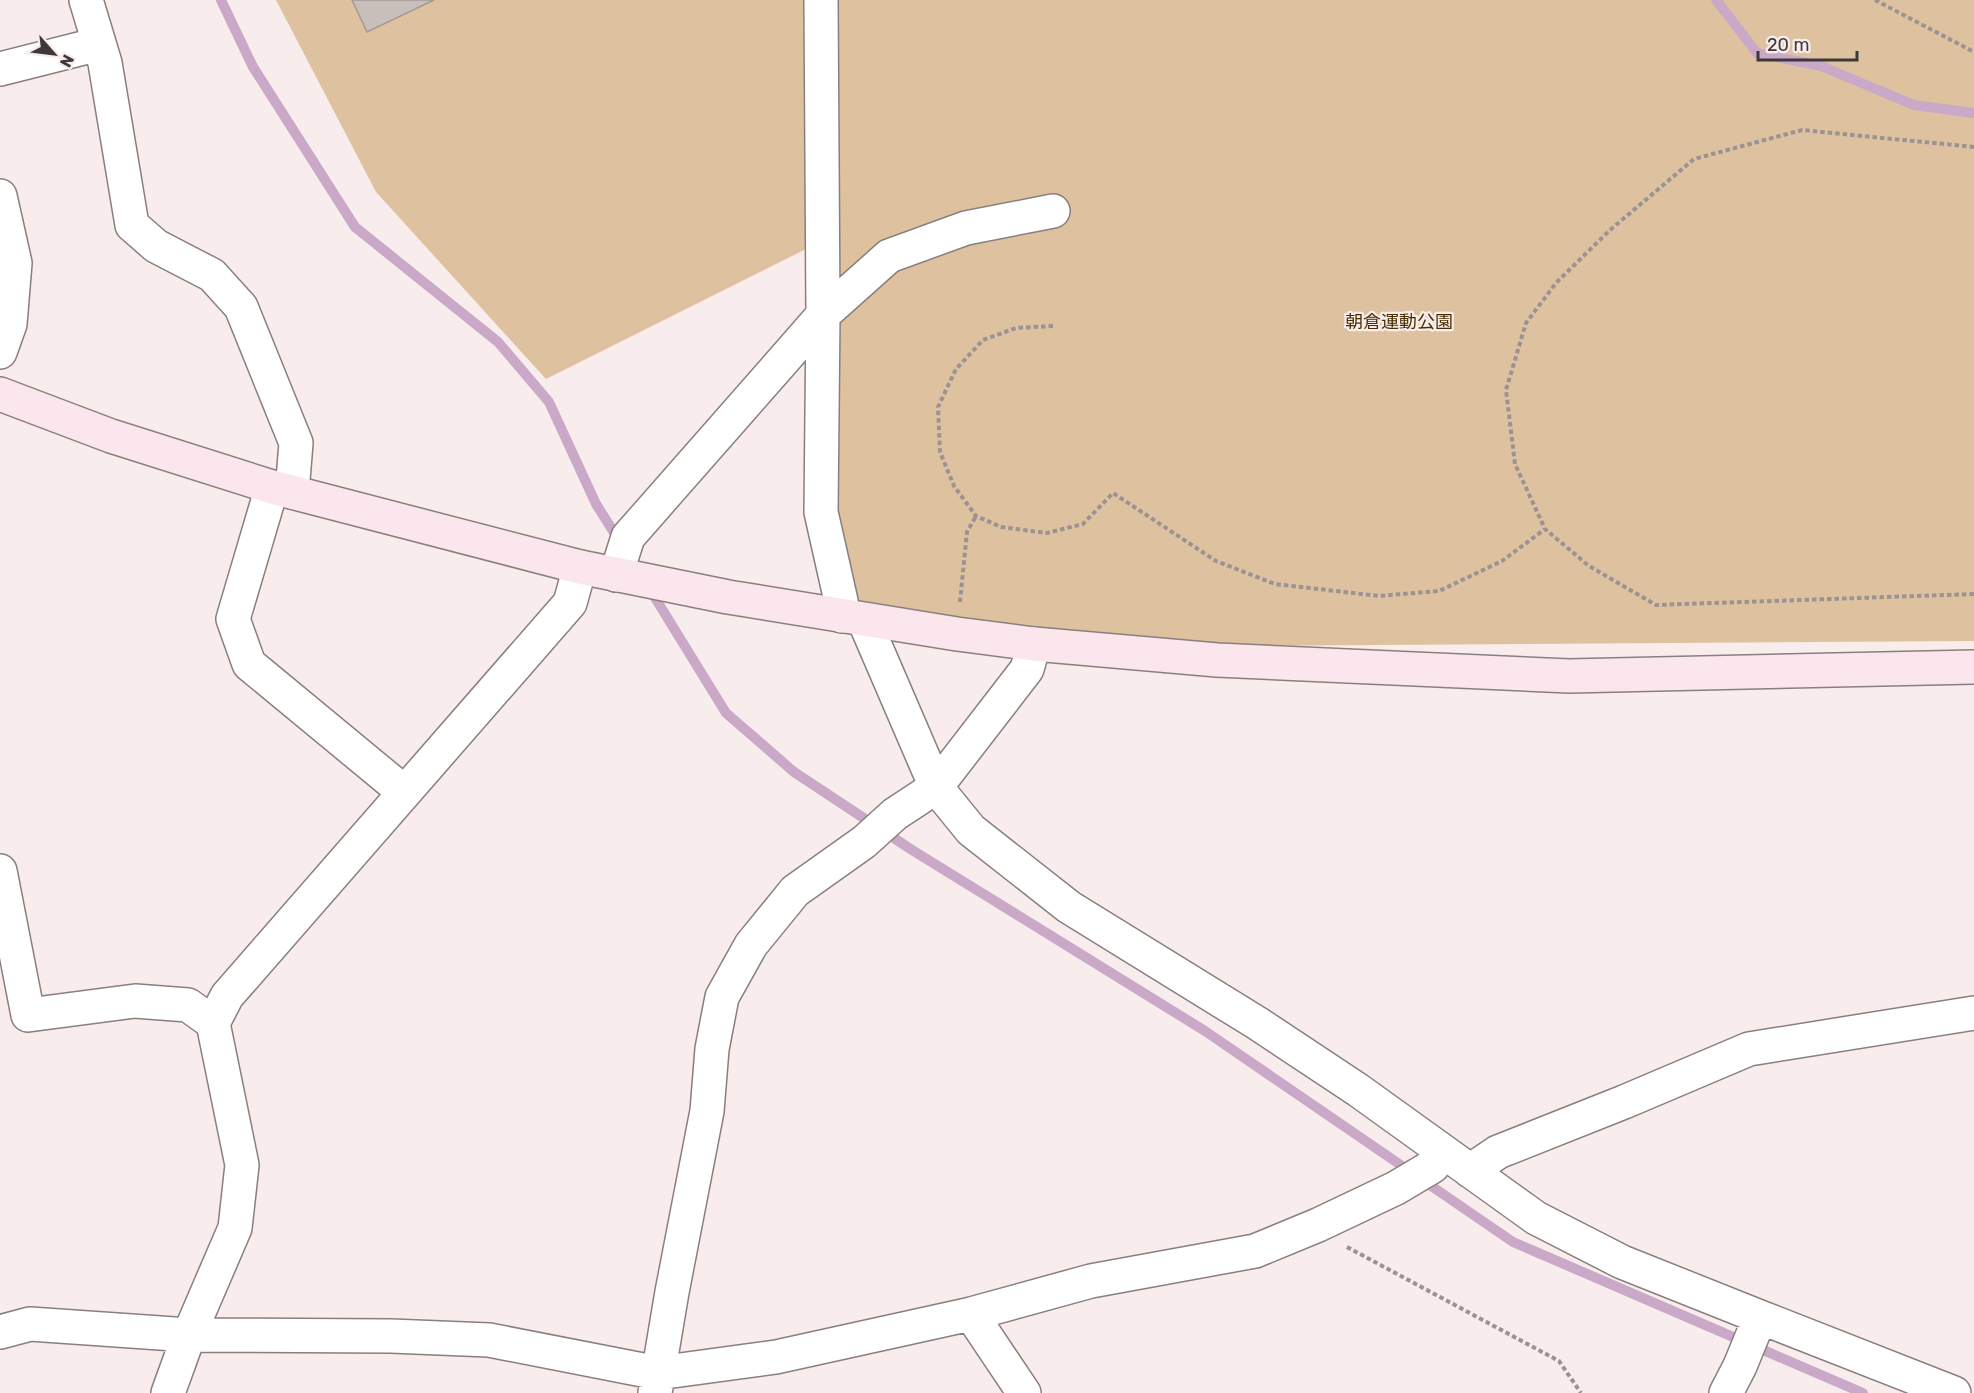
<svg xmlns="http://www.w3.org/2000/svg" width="1974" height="1393" font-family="Rubik,'Noto Sans JP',sans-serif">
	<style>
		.green { fill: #dec29f }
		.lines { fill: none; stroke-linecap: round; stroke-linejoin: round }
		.stream { stroke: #c9a8c8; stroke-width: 10 }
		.building { fill: #c8beba; stroke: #a39a96; stroke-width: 1.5 }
		.street-casing { stroke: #897f7e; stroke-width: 36 }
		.secondary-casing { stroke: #897f7e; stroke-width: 36 }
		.path { stroke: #9b9393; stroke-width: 4; stroke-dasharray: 4.5 3; stroke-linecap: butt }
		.street { stroke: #fff; stroke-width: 33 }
		.secondary { stroke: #fbe6ee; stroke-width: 33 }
		.labels { text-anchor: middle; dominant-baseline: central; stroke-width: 4.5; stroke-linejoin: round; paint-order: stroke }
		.park-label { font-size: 18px; fill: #4b2e00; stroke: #f8ecec }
	</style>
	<rect width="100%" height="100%" fill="#f8ecec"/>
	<path class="green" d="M276 0H1974V641L1230 646 862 614 830 559 832 236 546 379 376 192Z"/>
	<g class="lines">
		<path class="stream" d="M221 0 253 67 355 227 498 342 549 402 596 504 620 542
			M1716 0 1757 53 1821 66 1914 105 1974 113
			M649 588 726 713 794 772 912 850 1205 1031 1513 1242 1863 1393"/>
	</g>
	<path class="building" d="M352 0H434L367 32Z"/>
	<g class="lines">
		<g class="street-casing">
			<path id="street" d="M86 0 105 63 132 225 156 246 212 275 241 307 296 443 292 492
				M821 0 823 315 821 512 841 601 842 616
				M0 69 99 44
				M0 196 15 263 10 324 0 352
				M272 487 233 619 249 664 404 792
				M616 575 628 537 823 315 889 256 966 228 1053 211
				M864 620 936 787 971 830 1069 907 1257 1023 1358 1090 1536 1218 1622 1262 1760 1317
				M0 871 28 1015 135 1001 188 1005 213 1023
				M1470 1171 1498 1152 1624 1102 1749 1049 1974 1013
				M971 1314 1024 1393
				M0 1332 30 1324 189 1335 391 1336 489 1340 658 1373 776 1357 971 1314 1091 1281 1255 1251 1318 1225 1396 1188 1433 1166 1441 1151
				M168 1393 189 1335 235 1228 242 1165 213 1023 227 996 570 603 580 567
				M655 1393 672 1292 707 1111 712 1049 722 997 751 945 795 891 864 842 895 814 936 787 1027 669 1034 644
				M1726 1393 1740 1366 1760 1317 1954 1393"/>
		</g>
		<g class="secondary-casing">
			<path id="secondary" d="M0 394 111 436 272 487 580 567 728 597 957 634 1034 644 1217 660 1569 676 1974 667"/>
		</g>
		<path class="path" d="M1875 0 1974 52
			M1974 147 1802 130 1694 159 1610 230 1556 283 1526 323 1506 390 1515 464 1545 529 1589 566 1656 605 1974 594
			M1053 326 1016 328 983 340 956 369 938 407 940 452 954 486 976 516 1001 527 1047 533 1083 524 1113 493 1216 561 1275 584 1379 596 1439 591 1502 561 1545 529
			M960 602 967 532 976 516
			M1347 1247 1559 1361 1581 1393"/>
		<use href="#street" class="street"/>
		<use href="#secondary" class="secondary"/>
	</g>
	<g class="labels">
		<g class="park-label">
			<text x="1399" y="322">朝倉運動公園</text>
		</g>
	</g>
	<g transform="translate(54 54) rotate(118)" stroke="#f8ecec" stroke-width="4.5" paint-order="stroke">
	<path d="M0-4.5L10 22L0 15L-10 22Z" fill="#3d3939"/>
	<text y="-9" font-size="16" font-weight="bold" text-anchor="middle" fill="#3d3939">N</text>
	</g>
	<path d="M1758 51v9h99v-9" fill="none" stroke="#3d3939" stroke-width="3"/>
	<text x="1767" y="51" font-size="18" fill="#3d3939" stroke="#f8ecec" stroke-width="4.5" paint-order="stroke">20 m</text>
</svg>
